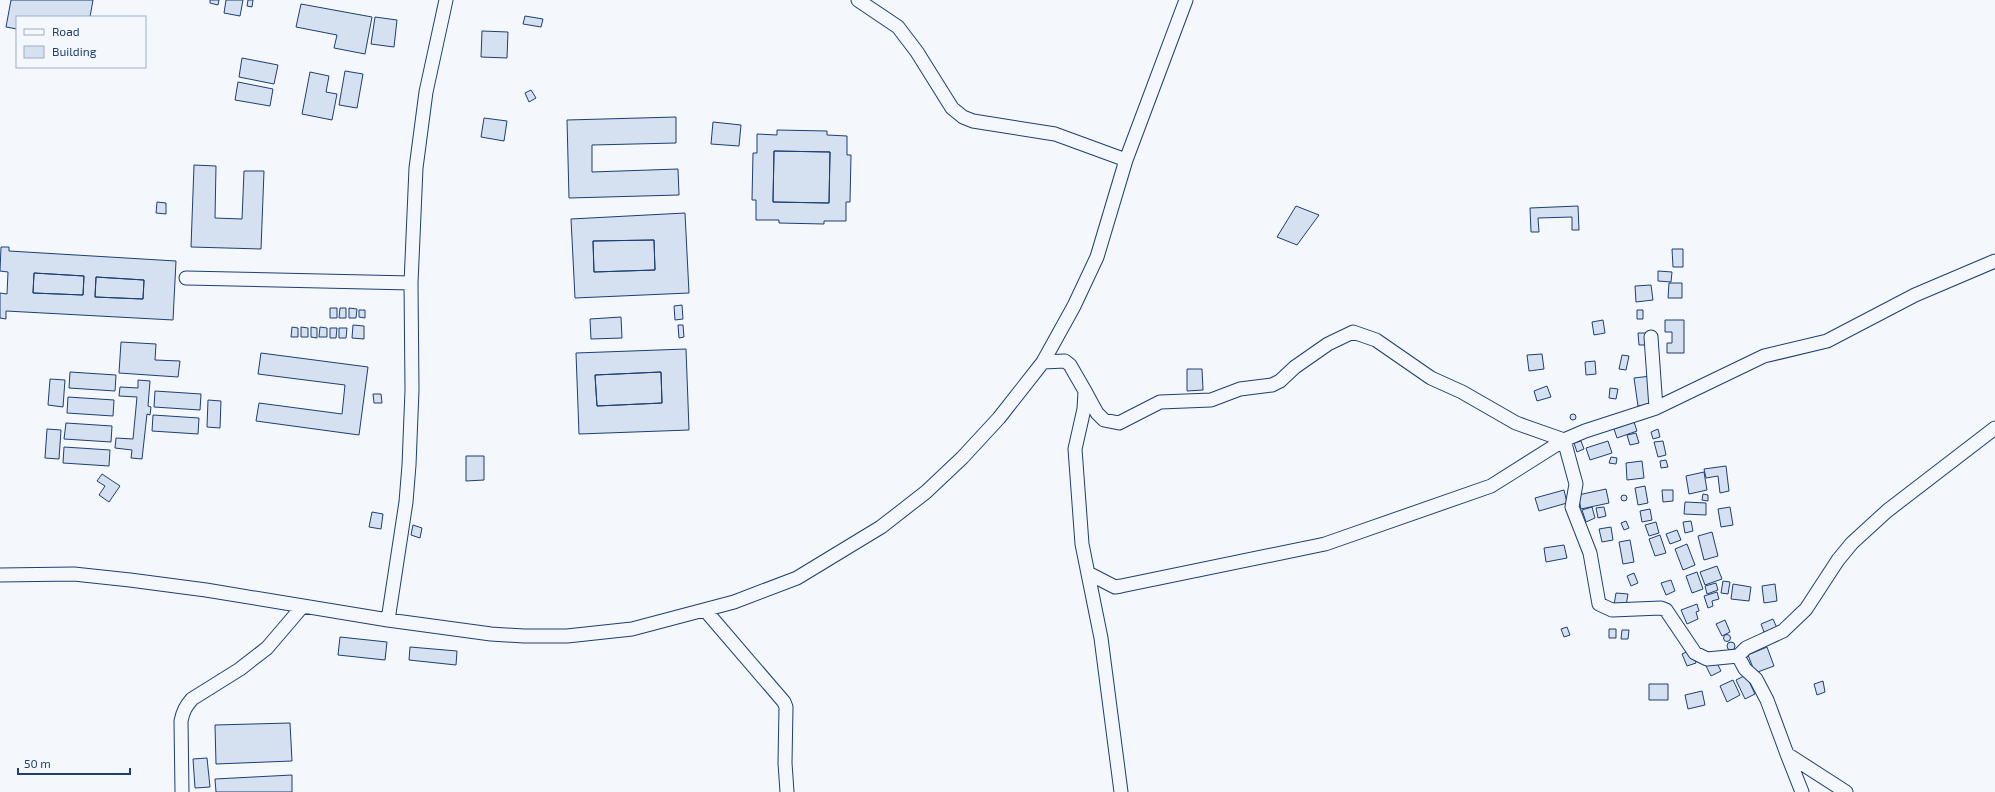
<svg xmlns="http://www.w3.org/2000/svg" width="1995" height="792" font-family="'Exo 2',sans-serif">
	<style>
		.building { fill: #d5e0f0; stroke: #1d3f73; fill-rule: evenodd }
		.lines { fill: none; stroke-linecap: round; stroke-linejoin: round }
		.street-casing { stroke: #1d3f73; stroke-width: 15 }
		.street { stroke: #f4f7fb; stroke-width: 13 }
	</style>
	<rect width="100%" height="100%" fill="#f4f7fb"/>
	<path class="building" d="M11 0H93L90 17H17V29L6 27Z
		M210 0H219L218 5 210 3Z
		M226 0H243L240 16 224 13Z
		M248 0H253L252 7 247 6Z
		M301 4 372 17 365 54 334 48 337 35 296 27Z
		M525 16 543 19 541 27 523 24Z
		M375 17 397 20 394 47 371 44Z
		M482 31 508 32 507 58 481 57Z
		M242 58 278 65 274 84 239 77Z
		M345 71 363 74 357 108 339 105Z
		M310 72 329 76 326 92 337 94 332 120 302 114Z
		M238 82 273 89 270 106 235 100Z
		M531 90 536 98 529 102 525 93Z
		M676 117V143L592 145V172L678 169 679 195 569 198 567 120Z
		M484 118 507 121 504 141 481 137Z
		M713 122 741 125 739 146 711 144Z
		M777 130 827 131V135L847 136V155H851L850 202H846V221H824V224L779 223V220H756V200H752L753 153H757V134L777 135ZM774 151 830 152 829 203 773 202Z
		M774 151 830 152 829 203 773 202Z
		M194 165 216 166 215 218 242 219 244 171H264L261 249 191 247Z
		M157 202 166 203V214L156 213Z
		M1296 206 1319 215 1297 245 1277 237Z
		M1578 206 1579 230H1572V217L1538 218 1539 232H1531L1530 208Z
		M685 213 689 293 575 298 571 219ZM654 240 655 270 594 272 593 241Z
		M654 240 655 270 594 272 593 241Z
		M1 247H9V251L176 261 173 320 6 311V319L0 318V293L7 294 8 272 0 271ZM34 273 84 276 83 295 33 293ZM96 277 144 280 143 299 95 297Z
		M1672 249H1683V267H1673Z
		M1658 271 1672 272 1671 282 1658 281Z
		M34 273 84 276 83 295 33 293Z
		M96 277 144 280 143 299 95 297Z
		M1669 283H1682V298H1668Z
		M1651 285 1653 300 1636 302 1635 286Z
		M682 305 683 319 675 320 674 306Z
		M330 308H337V318H330Z
		M340 308H346V318H339Z
		M349 308 357 309 356 318H349Z
		M359 310H365V318L359 317Z
		M1637 310H1643V319H1637Z
		M621 317 622 338 591 339 590 319Z
		M1603 320 1605 333 1594 335 1592 322Z
		M1665 320H1684V353H1667V343H1672V332H1665Z
		M353 325 364 326V339L352 338Z
		M678 325H683L684 337 679 338Z
		M292 327 298 328V337H291Z
		M301 327 308 328V337H301Z
		M311 327 317 328V338L311 337Z
		M320 327 327 328V337H319Z
		M330 328H337L336 338H330Z
		M339 328H347L346 338H339Z
		M1638 333H1648V345H1639Z
		M121 342 156 344 155 360 180 361 178 377 119 373Z
		M686 349 689 430 579 434 576 353ZM661 372 662 403 597 406 595 375Z
		M261 353 368 367 359 435 256 421 259 403 342 414 345 385 258 374Z
		M1542 354 1544 369 1529 371 1527 355Z
		M1622 355 1629 356 1626 370 1619 369Z
		M1595 361 1596 374 1586 375 1585 362Z
		M1187 369H1202L1203 390 1187 391Z
		M70 372 116 375 115 391 69 388Z
		M661 372 662 403 597 406 595 375Z
		M1651 376 1654 404 1638 406 1634 378Z
		M50 379 65 380 63 407 48 405Z
		M138 380 150 381 148 406 151 407 150 415 147 414 142 459 131 458 132 450 115 448 116 438 133 439 137 397 119 396 120 387 138 388Z
		M1547 386 1551 397 1537 401 1534 391Z
		M1610 388 1618 389 1616 399 1609 398Z
		M155 391 201 394 200 410 154 407Z
		M373 394H381L382 403H374Z
		M68 397 114 400 113 416 67 413Z
		M208 400 221 401 220 428 207 427Z
		M1570 417a3 3 0 1 1 6 0a3 3 0 1 1-6 0Z
		M153 415 199 418 198 434 152 431Z
		M1634 422 1637 431 1617 438 1614 429Z
		M66 423 112 426 111 442 64 439Z
		M47 429 61 430 59 459 45 458Z
		M1658 429 1660 437 1653 439 1651 432Z
		M1636 433 1639 443 1630 445 1627 435Z
		M1581 441 1584 449 1577 452 1574 443Z
		M1608 441 1612 453 1590 460 1586 448Z
		M1663 441 1666 455 1658 457 1654 442Z
		M64 447 110 450 109 466 63 463Z
		M466 456H484V480L466 481Z
		M1611 457 1617 458 1616 464 1609 463Z
		M1666 460 1668 467 1661 468 1660 461Z
		M1642 461 1644 478 1627 480 1626 463Z
		M1726 466 1729 491 1720 493 1718 476 1706 478 1704 469Z
		M1704 472 1707 490 1689 494 1686 476Z
		M102 474 120 486 109 502 99 495 105 486 97 481Z
		M1645 486 1648 503 1638 505 1635 488Z
		M1606 489 1609 503 1581 509 1578 495Z
		M1564 490 1567 503 1539 511 1535 498Z
		M1662 490H1673V501L1663 502Z
		M1703 494 1708 495V501L1702 500Z
		M1621 498a3 3 0 1 1 6 0a3 3 0 1 1-6 0Z
		M1685 502 1706 503V515L1684 514Z
		M1592 507 1595 518 1586 522 1582 510Z
		M1604 507 1606 516 1598 518 1596 508Z
		M1730 507 1733 525 1721 527 1718 509Z
		M1650 509 1652 520 1642 522 1640 511Z
		M372 512 383 514 381 529 369 527Z
		M1626 521 1629 528 1624 530 1621 523Z
		M1691 521 1693 531 1685 533 1683 522Z
		M1656 522 1659 533 1649 536 1645 525Z
		M413 525 422 528 420 538 411 535Z
		M1611 527 1613 540 1602 542 1599 529Z
		M1677 530 1681 540 1670 544 1666 534Z
		M1712 532 1718 556 1704 560 1698 536Z
		M1660 535 1666 553 1655 556 1649 539Z
		M1630 540 1634 562 1623 564 1619 542Z
		M1687 544 1695 565 1683 570 1675 549Z
		M1564 545 1567 558 1546 562 1544 548Z
		M1717 566 1722 579 1705 585 1700 572Z
		M1697 572 1703 589 1692 593 1686 576Z
		M1634 573 1638 583 1631 586 1627 576Z
		M1671 580 1675 591 1666 595 1661 583Z
		M1723 581 1730 582 1728 594 1721 593Z
		M1716 583 1718 590 1707 594 1705 586Z
		M1733 584 1751 587 1749 601 1731 599Z
		M1775 584 1777 601 1764 603 1762 586Z
		M1717 592 1719 599 1712 601 1713 606 1708 608 1704 596Z
		M1616 593 1628 594 1626 606 1614 605Z
		M1697 604 1699 611 1696 612 1698 619 1687 624 1681 610Z
		M1773 619 1777 628 1764 632 1761 624Z
		M1725 620 1730 632 1722 636 1716 624Z
		M1567 627 1570 635 1564 637 1561 629Z
		M1609 629H1616V638H1609Z
		M1622 630H1629L1628 639H1621Z
		M1723.5 638a3.5 3.5 0 1 1 7 0a3.5 3.5 0 1 1-7 0Z
		M340 637 387 642 385 660 338 655Z
		M1727 646a4 4 0 1 1 8 0a4 4 0 1 1-8 0Z
		M410 647 457 651 456 665 409 660Z
		M1767 647 1774 666 1755 673 1748 655Z
		M1691 650 1696 663 1687 666 1682 654Z
		M1715 659 1721 671 1711 676 1705 664Z
		M1746 675 1755 694 1745 699 1736 680Z
		M1733 680 1740 695 1727 702 1720 686Z
		M1823 681 1825 692 1817 695 1814 684Z
		M1649 684H1668V700H1649Z
		M1702 691 1705 705 1688 709 1685 695Z
		M290 723 292 761 216 764 215 725Z
		M207 758 210 787 195 788 193 759Z
		M292 775V792H216L215 779Z"/>
	<g class="lines">
		<g class="street-casing">
			<path id="street" d="M858 0 898 27 917 52 952 108 963 117 973 121 1055 134 1126 160
				M186 278 411 283
				M1651 337 1656 408
				M1043 362 1065 361 1070 365 1085 391 1084 409 1075 449 1082 544 1101 638 1121 792
				M1085 391 1097 413 1104 420 1119 423 1160 402 1211 400 1240 389 1272 385 1280 381 1295 367 1328 344 1353 332 1376 340 1431 378 1462 392 1516 423 1564 440 1576 484 1572 507 1590 553 1599 604 1612 610 1661 608 1666 610 1695 653 1707 659 1738 656 1745 669 1756 679 1767 700 1787 754 1846 792
				M1088 573 1115 587 1121 586 1325 544 1491 486 1564 440 1585 431 1656 408 1764 356 1827 341 1915 295 1995 261
				M0 575 74 574 130 580 206 590 388 620 491 634 524 636H567L632 629 734 602 797 578 881 527 926 492 962 458 999 418 1043 362 1074 306 1097 257 1126 160 1186 0
				M705 610 784 702 786 707 785 763 787 792
				M388 620 406 502 409 465 412 390 411 283 416 168 426 92 446 0
				M1738 656 1746 648 1783 631 1806 609 1838 560 1852 543 1887 511 1995 428
				M1787 754 1802 792
				M182 792 181 721C183 711 186 706 192 699L240 669 267 648 302 607"/>
		</g>
		<use href="#street" class="street"/>
	</g>
	<rect x="16" y="16" width="130" height="52" fill="#f4f7fb" stroke="#9eadc5"/>
	<rect x="24" y="29" width="20" height="6" fill="#f4f7fb" stroke="#9eadc5"/>
	<text x="52" y="36" font-size="12" fill="#1d3f73">Road</text>
	<rect x="24" y="46" width="20" height="12" fill="#d5e0f0" stroke="#9eadc5"/>
	<text x="52" y="56" font-size="12" fill="#1d3f73">Building</text>
	<path d="M18 768v6h112v-6" fill="none" stroke="#1d3f73" stroke-width="2"/>
	<text x="24" y="768" font-size="12" fill="#1d3f73" stroke="#f4f7fb" stroke-width="3" paint-order="stroke">50 m</text>
</svg>
